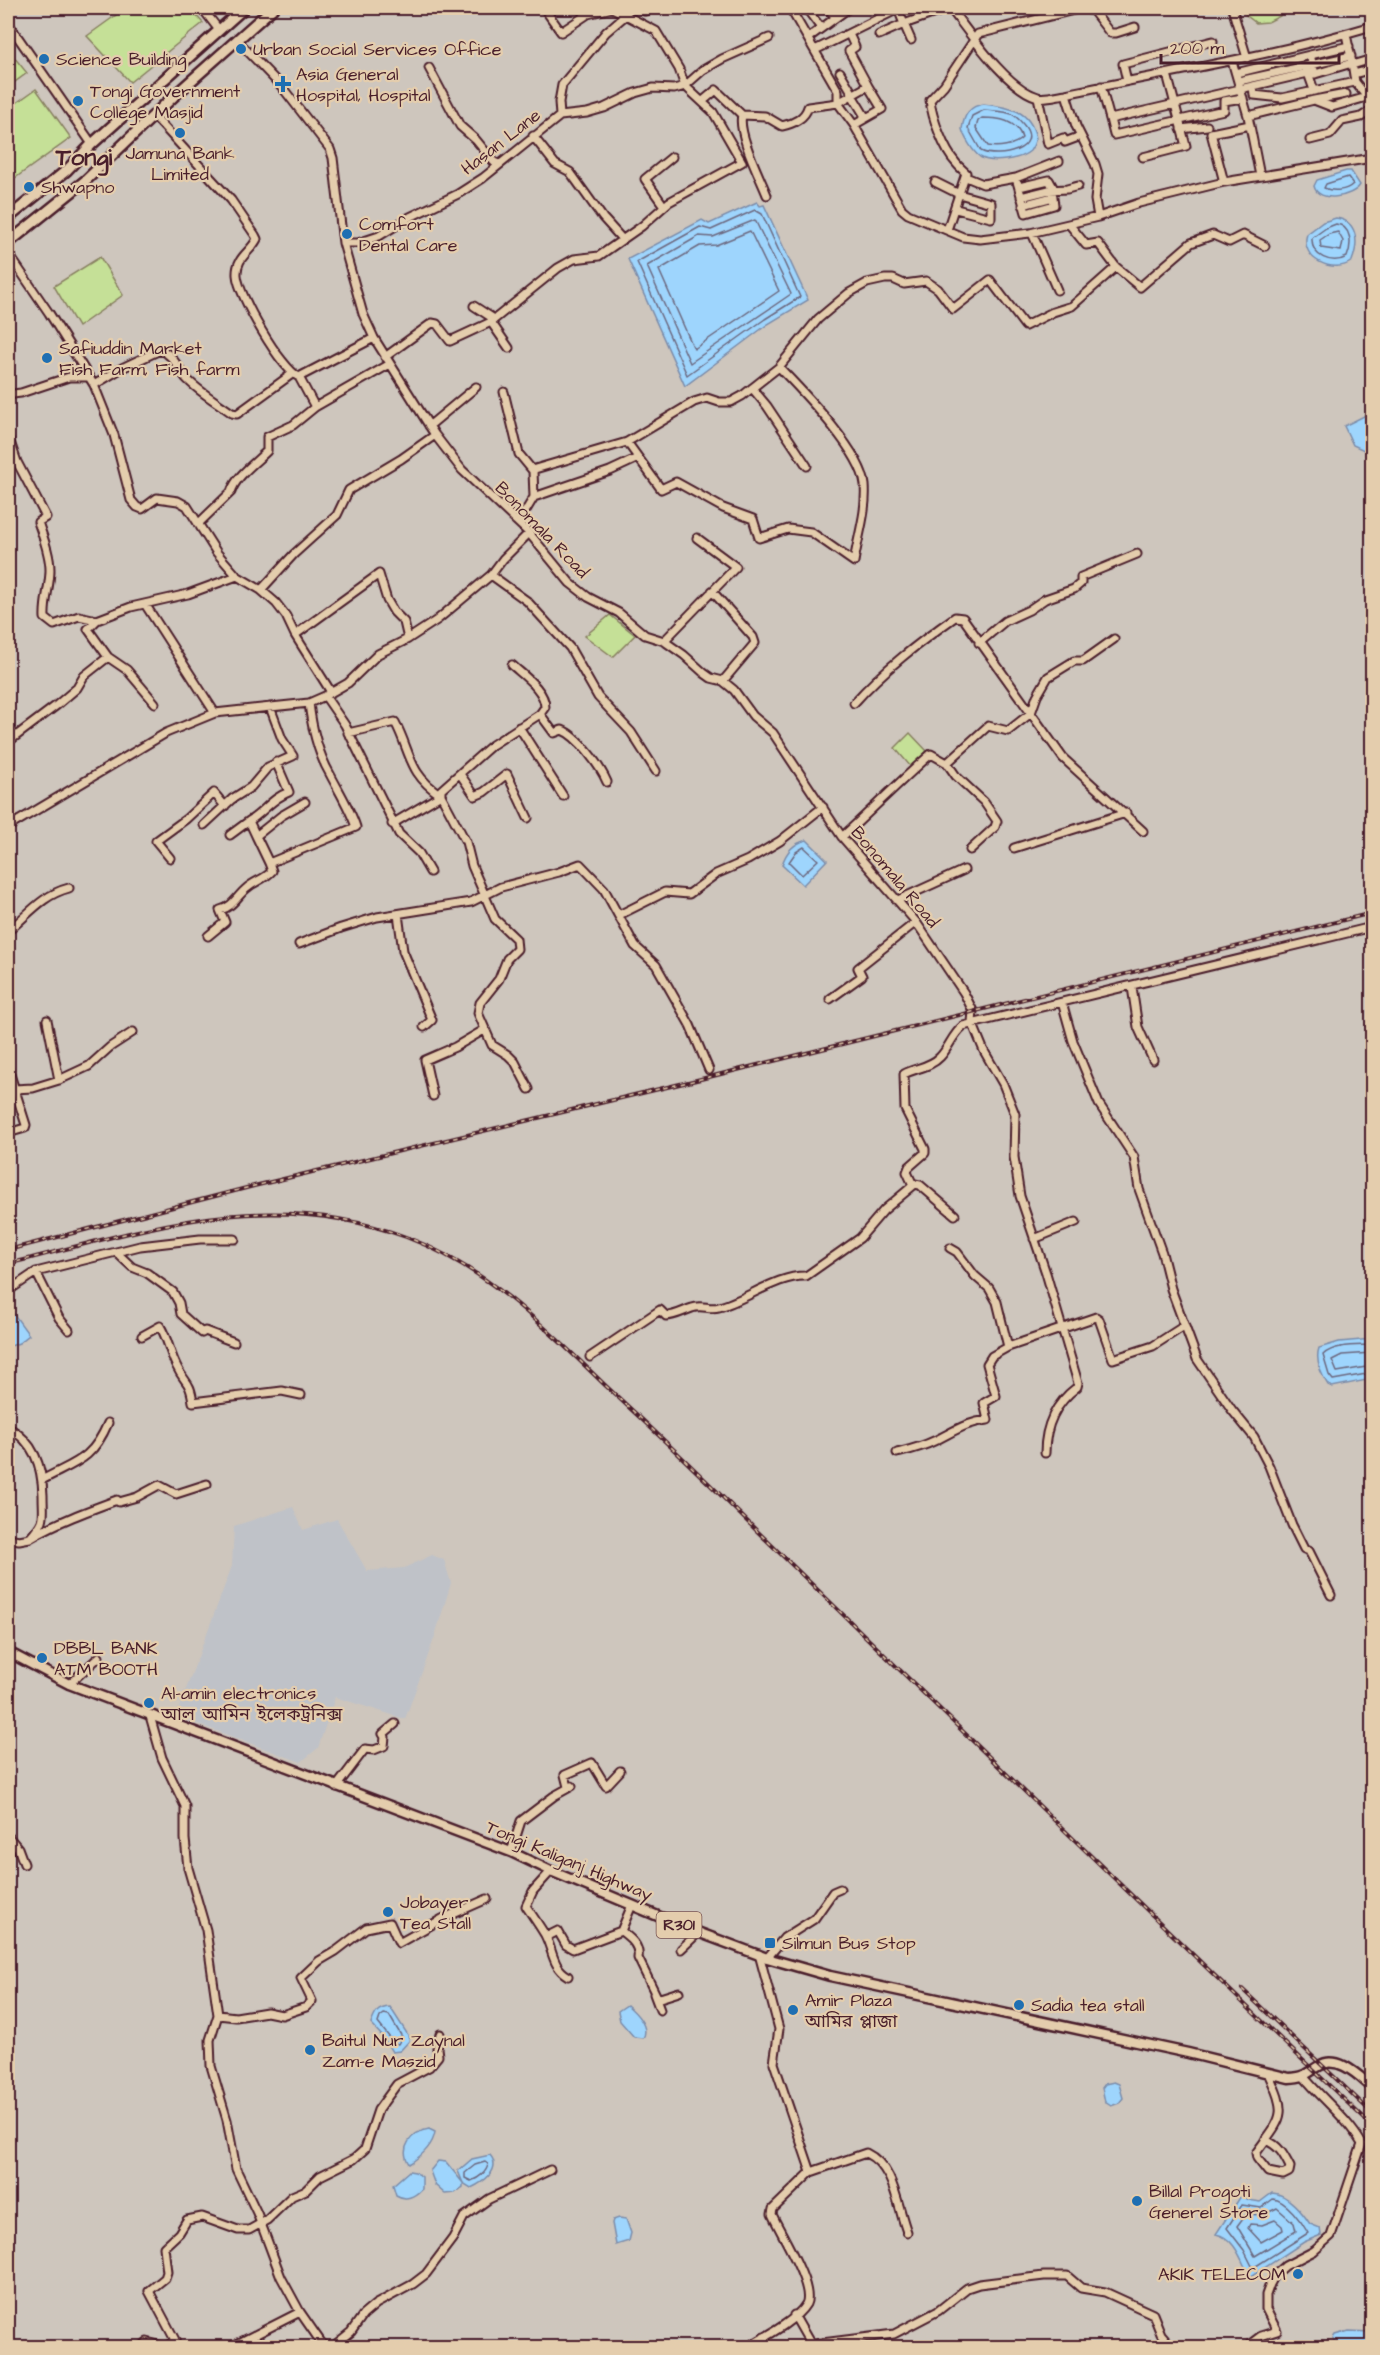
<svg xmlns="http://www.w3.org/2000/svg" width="1380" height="2355" font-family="'Architects Daughter','Noto Sans Bengali',sans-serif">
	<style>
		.built { fill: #bfc2c8 }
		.green { fill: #c5e097; stroke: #888061; stroke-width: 1.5 }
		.water { fill: #9ed5fd; stroke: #7c8ca9; stroke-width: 1.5 }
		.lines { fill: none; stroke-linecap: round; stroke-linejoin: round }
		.shore { stroke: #6c687f; stroke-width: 1.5 }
		.minor-casing { stroke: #4a1f2b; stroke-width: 11 }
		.major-casing { stroke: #4a1f2b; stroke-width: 13 }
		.highway-casing { stroke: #4a1f2b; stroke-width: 14 }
		.minor { stroke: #e4cdad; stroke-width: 7 }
		.major { stroke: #e4cdad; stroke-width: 8 }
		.highway { stroke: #e4cdad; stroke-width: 9 }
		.rail-casing { stroke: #4a1f2b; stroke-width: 4 }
		.rail { stroke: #e4cdad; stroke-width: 1.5; stroke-dasharray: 4.5; stroke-linecap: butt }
		.poi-dot { fill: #1f6fb2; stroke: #e4cdad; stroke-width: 2 }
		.labels { text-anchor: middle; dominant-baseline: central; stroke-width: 4.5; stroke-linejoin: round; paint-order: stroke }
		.shield { fill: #e4cdad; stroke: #785352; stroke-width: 1.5 }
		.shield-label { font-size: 16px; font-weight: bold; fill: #4a1f2b }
		.poi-label { font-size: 18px; fill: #4a1f2b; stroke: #e4cdad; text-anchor: start }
		.street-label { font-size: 18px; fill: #4a1f2b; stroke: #e4cdad }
		.district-label { font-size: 24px; font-weight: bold; fill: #4a1f2b; stroke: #e4cdad }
	</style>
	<rect width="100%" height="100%" fill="#cec6bd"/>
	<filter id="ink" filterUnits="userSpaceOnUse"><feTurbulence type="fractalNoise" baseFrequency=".0167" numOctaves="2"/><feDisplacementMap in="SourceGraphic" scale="12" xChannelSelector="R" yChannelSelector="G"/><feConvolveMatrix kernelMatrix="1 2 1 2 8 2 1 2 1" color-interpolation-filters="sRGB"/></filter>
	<g filter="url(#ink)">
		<path class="built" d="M293 1507 303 1530 337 1519 367 1571 404 1568 432 1555 444 1560 451 1583 434 1639 405 1719 335 1697 318 1748 301 1762 176 1716 232 1566 234 1526Z"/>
		<path class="green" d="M126 8H189L203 23 130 82 87 36Z
			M1241 8H1298L1281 10 1280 16 1268 22 1256 23 1247 16Z
			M14 57 27 73 8 87V62Z
			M36 89 71 138 8 183V109Z
			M100 257 123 295 78 327 54 286Z
			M610 615 635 635 613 657 585 636Z
			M910 733 927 751 911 767 895 748Z"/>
		<path class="water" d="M984 104C1009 107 1030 109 1036 138 1035 142 1033 147 1030 151 1020 160 991 164 980 157 973 152 964 137 962 129 964 115 969 106 984 104Z
			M1346 171H1351L1360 185C1353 197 1318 204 1314 186L1317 180Z
			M757 202 760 206 764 205 808 300 768 324 685 386 628 259 702 220 709 224Z
			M1336 218C1358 221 1359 243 1352 261 1334 275 1299 259 1307 234L1323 222Z
			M1372 412V448L1366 451 1353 445 1344 426Z
			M807 840 827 860 803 885 782 865C786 851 794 843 807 840Z
			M8 1306 29 1335 19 1343 8 1347Z
			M1372 1339V1379L1332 1387 1328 1385C1321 1374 1315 1360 1319 1348L1339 1342Z
			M627 2005C635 2012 650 2027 643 2038L634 2037 620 2021 618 2011Z
			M390 2007 408 2035 409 2041 400 2051 392 2052 383 2037 371 2024C375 2013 377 2008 390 2007Z
			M1114 2082 1119 2084 1123 2098 1119 2103 1111 2106 1105 2102 1102 2088 1105 2084Z
			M429 2129 435 2132C433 2146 420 2157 409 2164 399 2148 411 2132 429 2129Z
			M490 2155C502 2169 484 2182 471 2188L463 2183 458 2171 472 2159Z
			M438 2161 446 2162 463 2183V2187L455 2193 445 2194 435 2185 430 2171Z
			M409 2171 415 2172 422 2177V2189C414 2197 406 2201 396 2195L393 2185Z
			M1243 2193C1246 2202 1252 2200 1260 2202L1272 2193C1287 2193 1303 2213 1310 2224L1320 2228 1321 2235 1304 2242 1249 2278 1243 2272 1245 2267C1239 2254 1232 2237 1216 2234Z
			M619 2218 626 2219 631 2233 629 2241 616 2245 612 2223 613 2220Z
			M1349 2331 1372 2332V2347H1336L1333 2338 1335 2335Z"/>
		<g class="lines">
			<path class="shore" d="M984 110C992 111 1001 111 1008 113 1014 114 1019 119 1023 124 1045 149 998 160 981 151L968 128 972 116Z
				M982 118C999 118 1017 120 1022 138 1014 146 998 148 988 146L976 128 978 121Z
				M1348 177 1353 184C1346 191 1333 192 1324 188L1326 184Z
				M755 210 762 214 800 297 765 319 687 375 637 262 700 227 711 230Z
				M755 220 791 294 690 363 647 266 699 236 713 237Z
				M1336 224C1352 226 1352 245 1347 257 1332 265 1311 257 1312 238L1326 228Z
				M750 231 779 291 694 349 659 270 700 246 716 245Z
				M1338 232 1343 241 1341 251 1321 248 1320 240 1329 234Z
				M804 847 818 860 802 875 789 862 796 852Z
				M1372 1345C1357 1346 1334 1344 1323 1355L1329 1375 1333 1380 1372 1373
				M1372 1353 1342 1355 1332 1360 1337 1372 1372 1366
				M384 2014 389 2015 402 2037 398 2044 394 2043 378 2023 380 2017Z
				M485 2162 488 2164C487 2172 479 2178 471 2181L465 2178V2173L475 2165Z
				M1273 2199C1286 2200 1302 2222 1308 2233L1253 2268 1244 2250 1227 2228 1242 2205 1261 2208Z
				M1277 2208 1294 2223 1296 2231 1255 2256 1237 2226 1246 2214 1263 2215Z
				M1275 2220 1282 2226 1283 2230 1261 2242 1248 2228 1250 2224 1262 2225Z"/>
			<g class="minor-casing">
				<path id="minor" d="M202 8 219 30
					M639 8 645 11 657 8
					M790 8 838 91V103
					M806 8 821 28
					M827 8 836 17
					M950 8C969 32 1007 89 1038 97 1045 99 1058 95 1066 94 1168 72 1272 56 1372 26
					M1232 8 1247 58
					M898 9 904 24 938 12 945 8
					M1093 11 1110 33H1116L1135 27
					M8 23 92 144
					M849 34 855 47 849 51 868 86
					M879 35 904 24 911 40
					M808 38 849 8
					M237 40 282 87 330 149 333 158 343 243 363 314 374 338 435 435 462 470 529 533 570 583 588 597 619 613 645 635 664 641 684 655 704 673 711 678 723 681 734 690 753 716 773 733 842 837 916 922 964 993 973 1011 972 1022 984 1051 1003 1084 1015 1114 1014 1157 1020 1196 1046 1273 1078 1383 1077 1387C1056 1403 1045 1426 1045 1453
					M815 50 900 8
					M1310 55 1349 46
					M1232 61 1248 116 1260 176
					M1352 65 1372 59
					M1305 67 1308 73 1253 86 1254 95 1282 98 1355 82 1352 63
					M429 68 460 126 476 140 494 162 499 164
					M840 72 853 94
					M1236 73 1310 55 1315 74
					M1308 73 1314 90
					M1311 74H1315L1352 63 1346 34
					M1354 74 1372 69
					M1127 81 1123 64 1213 41
					M1239 81 1351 56
					M1101 86 1110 119 1253 86
					M1066 94 1076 126 1095 164 1098 174 1095 200 1098 217
					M852 95 866 118
					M1038 97 1048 144 1063 138 1065 142 1081 136
					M1314 100 1346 94
					M703 101 716 90 742 115 765 116 782 126C793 124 805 118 808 107L838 103 854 125
					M838 103 868 86 882 109 854 125 902 209 908 214 963 237 980 239 1030 233 1098 217 1139 203 1224 182 1372 158
					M742 115C737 133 760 177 767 195
					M154 116 231 200 255 235 257 239C250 253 236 257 237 275 238 295 281 369 299 377
					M560 116 559 102 562 85 606 32 627 14
					M1248 116 1314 100 1332 107 1367 97 1355 82
					M1110 119 1114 135 1224 110V101L1243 98
					M1181 129 1207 126
					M533 136 555 164 570 172 603 218 622 239
					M1310 140 1330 135 1342 121 1361 117 1372 110
					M1143 157 1186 146 1167 74
					M966 177 983 184 1016 178 1059 161
					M1016 178 1026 213 1054 205 1053 197
					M935 182 959 194 991 203V218L956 209
					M1224 182 1211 133 1250 125
					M1019 187 1049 180 1054 189
					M1021 197 1049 190 1067 189 1078 186
					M1023 205 1053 197 1052 192
					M664 206 645 179 672 157
					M1069 224 1086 245 1098 243 1116 267
					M947 230 966 173C963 170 959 167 956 163 944 150 932 118 930 100L944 85 978 34 1082 8 1093 11 1102 8
					M1032 233 1057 290
					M343 243H358L379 236 410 217 458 194 483 178 560 116 587 113 604 108 635 93 653 88 674 89 685 86 703 70 722 59 769 38
					M8 253 49 313 94 385 114 435 131 500 137 507 142 509 157 498 178 501 187 506 217 553 237 576 261 590 276 603 286 616 295 635 331 692
					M474 306 494 319
					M491 322 509 348
					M385 357 432 323 437 324 450 341 491 322 558 268 574 259 599 256 642 226 669 202 742 162 713 112 685 86 679 69 656 31 612 8 588 14 561 32 544 8
					M94 385 122 368 160 350C172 353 178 368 186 378 199 392 217 402 232 413L237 414 292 374
					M752 388 767 406 807 466
					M504 392 519 454 533 471
					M8 398 13 394 21 393 69 377H88
					M315 407 390 364
					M429 426 476 387
					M8 436 17 462 46 517 38 522C43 537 50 554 50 570 50 586 44 601 45 618L54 625 79 616 97 620 131 607 188 594 237 576
					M627 442 661 489 676 482 723 508 753 519 759 538 788 529 811 532 854 562C858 536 867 512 865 485 862 452 803 392 779 367
					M534 497 610 471 638 458
					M519 522 534 497 533 471 535 469 627 442 694 402 707 398 719 402H731L742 396 779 367 818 319 849 293 867 283 885 279H893L904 284 926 281 938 289 953 309 990 280 1025 326 1053 312 1072 306 1116 267 1140 287 1191 243 1213 235 1229 242 1243 235 1265 246
					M198 524 231 492C236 476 255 463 267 451V437L293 425 315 407 299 377 374 338
					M491 575 527 601 570 648 598 697 631 732 656 771
					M261 590 294 554 337 515 349 490 401 459 435 435
					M712 591 753 637 755 643 723 681
					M145 604 215 713
					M97 620 88 629 108 657 127 670 155 703
					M295 635 379 574 387 600 394 612 404 622 408 639
					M664 641 736 567 697 538
					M979 643 1005 621 1029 610 1045 599 1074 589 1081 583V577L1137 554
					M325 696 345 725 399 834 419 853 430 872
					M854 703C883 670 920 642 955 617L963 618 1063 758 1143 831
					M540 714 554 733 562 730C578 736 600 766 607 782
					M519 727 563 796
					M348 733 395 722C411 752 408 774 441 795V790L492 745 540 714 545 707C545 690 524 676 512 665
					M8 742 57 705 77 688 84 676 108 657
					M947 763 956 776 984 802 997 821 995 827 970 850
					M460 774 475 796 484 792 507 774 528 818
					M392 824 441 795 466 842 472 866 495 919 516 939 517 949 507 959 499 979 480 1003 478 1013 492 1045 508 1055 515 1062 529 1089
					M204 825 232 799 251 787 268 767 293 756 282 739 270 707
					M8 827 166 733 215 713 309 703 325 696 348 683 378 654 408 639 437 620 491 575 503 559 529 533
					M230 835 249 821
					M256 836 249 821C264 812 272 798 289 792L276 762
					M842 837C872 810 900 781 931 754L947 763 988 726 1008 731 1031 713 1037 696 1048 677 1074 661H1083L1114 639
					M1014 848 1126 813
					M170 858 156 841 186 819 214 793 225 806
					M269 863 256 836 281 816 305 802
					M898 900 964 870
					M398 914 403 951 432 1020 424 1027
					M619 915 665 892 689 894 716 874 748 860 780 841 823 807
					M8 931C28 915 42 895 69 888
					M208 936 225 922 220 910C233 907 237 896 247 888 255 881 265 879 272 871L269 863 356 827C350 809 340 793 331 776 318 754 312 729 309 703
					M299 944 341 928 377 917 471 902 501 887 559 872 580 864 604 889 635 946 656 965 690 1025 709 1070
					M1132 987 1138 1027 1153 1060
					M830 999 862 976 858 968 916 922
					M1062 1002 1073 1041 1099 1104 1134 1157 1139 1189 1162 1253 1171 1289 1197 1359 1232 1410 1254 1437 1269 1466 1292 1525 1304 1549 1309 1551 1331 1595
					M47 1020 59 1080
					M8 1068 26 1125 25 1128 8 1133
					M14 1089 33 1088 59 1080 89 1066 110 1047 133 1032
					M433 1096 425 1060 455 1047 484 1030
					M913 1185 907 1172 909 1167 925 1153V1149L905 1109 904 1074C915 1068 931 1067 940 1057 949 1048 952 1035 963 1026L1372 927
					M1034 1239 1076 1222
					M950 1248 957 1252 975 1276 989 1288 997 1302 1008 1347 1096 1317 1099 1319 1113 1359 1153 1346 1184 1326
					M116 1252 132 1267 147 1273 173 1292 179 1303 181 1314 202 1333 205 1331 234 1342
					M36 1272 59 1318 69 1330
					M8 1291 36 1272 140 1246 200 1239H235
					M142 1336 160 1326C168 1339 170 1354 177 1367 185 1384 190 1380 193 1402L282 1391 301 1395
					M590 1357 660 1310 666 1316C675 1316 683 1311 692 1308 702 1304 709 1310 719 1307 746 1300 778 1275 806 1276L860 1238 884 1210 915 1184 920 1185 955 1215
					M8 1427C34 1442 42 1465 43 1495 43 1519 47 1518 30 1538L19 1540 8 1538
					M897 1453C909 1450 922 1447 934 1441 953 1432 966 1422 988 1420L984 1403 996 1396 987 1364 992 1356 1008 1347
					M42 1480C75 1462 92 1461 108 1423
					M30 1538C57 1522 87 1511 117 1500L119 1502 137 1497 159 1485 176 1494 207 1484
					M69 1684 99 1657
					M150 1716 162 1758 185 1806V1839L188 1868 206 1930 218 2015 210 2040 211 2066 227 2120 236 2169 257 2213 281 2277 300 2312 325 2348
					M336 1787 365 1749 374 1750 384 1746 385 1737 383 1734 395 1724
					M568 1787 565 1775 592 1763 606 1786 620 1771
					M8 1836 18 1848 24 1864
					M511 1852 521 1821 554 1796 572 1786
					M551 1871 533 1891 526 1906C532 1915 539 1925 545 1935 553 1950 552 1967 568 1976
					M621 1931C630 1938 640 1945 638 1958L657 1997 660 1998 679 1992
					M546 1937 558 1931 566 1945 573 1949 621 1931 632 1905
					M681 1949 699 1932
					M759 1954 779 2029 774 2063 811 2172 866 2153C895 2167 897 2206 907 2232
					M767 1958 784 1938 814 1919 833 1892 840 1889
					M654 1994 660 2010
					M218 2015 236 2017 267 2012 282 2015 306 2007 312 2001 301 1978 319 1961 336 1951 366 1928 390 1923 399 1943 442 1919 487 1899
					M1265 2140C1279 2145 1284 2155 1290 2167L1289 2172 1283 2175 1268 2172 1257 2158 1256 2153C1283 2116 1288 2116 1268 2073
					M794 2315 810 2343 814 2344 894 2334 938 2311 967 2288 979 2284 1044 2276H1067L1081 2288 1105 2292 1153 2314 1161 2334 1173 2348
					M764 2337 769 2348
					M141 2348 147 2342 166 2347 175 2340 149 2291 165 2278 167 2272 164 2247 179 2233 187 2220 202 2217 238 2230H249L267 2220 292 2196 306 2190 320 2176 354 2159 365 2149 378 2110 397 2084 429 2067 438 2056 437 2048 440 2034
					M229 2348 300 2312
					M331 2348 351 2332 363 2315 376 2304 413 2284 426 2274 453 2238 464 2217 489 2199 550 2170
					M746 2348C763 2338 796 2321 806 2304 815 2287 779 2231 772 2214L773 2209 811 2172
					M1245 2348 1261 2336 1277 2331 1266 2309V2295L1270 2284 1275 2275 1285 2266 1314 2251 1331 2236 1362 2144C1347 2118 1323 2100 1304 2077"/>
			</g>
			<g class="major-casing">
				<path id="major" d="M8 1652 69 1684 511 1852 551 1871 684 1927 767 1958 830 1976 1188 2053 1289 2078C1305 2077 1306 2074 1319 2066 1338 2054 1359 2076 1372 2087"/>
			</g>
			<g class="highway-casing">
				<path id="highway" d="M8 218 67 170 92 144 244 8
					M8 243 85 181 174 96 273 8"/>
			</g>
			<use href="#minor" class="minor"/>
			<use href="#major" class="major"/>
			<use href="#highway" class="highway"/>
			<g class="rail-casing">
				<path id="rail" d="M8 1250 254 1186 709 1077 1372 913
					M8 1264C143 1230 267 1185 406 1237 486 1267 546 1328 606 1386 657 1433 707 1481 756 1530 961 1729 1165 1930 1372 2126
					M1242 1989 1372 2113"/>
			</g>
			<use href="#rail" class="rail"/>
		</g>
	</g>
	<g class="poi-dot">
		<circle cx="241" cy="49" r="6"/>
		<circle cx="44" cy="59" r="6"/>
		<path d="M280 75h6v6h6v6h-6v6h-6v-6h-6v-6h6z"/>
		<circle cx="78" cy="101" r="6"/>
		<circle cx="180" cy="133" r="6"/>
		<circle cx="29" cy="187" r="6"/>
		<circle cx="347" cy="234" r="6"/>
		<circle cx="47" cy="358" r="6"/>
		<circle cx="42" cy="1658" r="6"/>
		<circle cx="149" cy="1703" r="6"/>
		<circle cx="388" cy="1912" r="6"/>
		<rect x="764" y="1937" width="12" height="12" rx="3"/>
		<circle cx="1019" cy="2005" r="6"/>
		<circle cx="793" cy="2010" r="6"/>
		<circle cx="310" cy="2050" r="6"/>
		<circle cx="1137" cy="2201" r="6"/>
		<circle cx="1298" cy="2274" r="6"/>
	</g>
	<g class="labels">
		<rect class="shield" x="656.5" y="1912" width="45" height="26" rx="4.5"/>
		<g class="shield-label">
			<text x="679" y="1925">R301</text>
		</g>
		<g class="poi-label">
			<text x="253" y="49">Urban Social Services Office</text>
			<text x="56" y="59">Science Building</text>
			<text x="296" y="74">Asia General<tspan x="296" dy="21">Hospital, Hospital</tspan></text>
			<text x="90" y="91">Tongi Government<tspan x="90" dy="21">College Masjid</tspan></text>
			<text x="180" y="153" text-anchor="middle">Jamuna Bank<tspan x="180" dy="21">Limited</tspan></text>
			<text x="41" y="187">Shwapno</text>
			<text x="359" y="224">Comfort<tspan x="359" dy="21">Dental Care</tspan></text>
			<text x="59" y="348">Safiuddin Market<tspan x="59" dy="21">Fish Farm, Fish farm</tspan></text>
			<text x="54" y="1648">DBBL BANK<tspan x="54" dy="21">ATM BOOTH</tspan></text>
			<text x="161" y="1693">Al-amin electronics<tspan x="161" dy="21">আল আমিন ইলেকট্রনিক্স</tspan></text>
			<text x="400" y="1902">Jobayer<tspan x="400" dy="21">Tea Stall</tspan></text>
			<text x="782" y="1943">Silmun Bus Stop</text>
			<text x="805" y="2000">Amir Plaza<tspan x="805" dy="21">আমির প্লাজা</tspan></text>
			<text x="1031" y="2005">Sadia tea stall</text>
			<text x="322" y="2040">Baitul Nur Zaynal<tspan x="322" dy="21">Zam-e Maszid</tspan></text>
			<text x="1149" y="2191">Billal Progoti<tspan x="1149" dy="21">Generel Store</tspan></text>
			<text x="1286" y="2274" text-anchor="end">AKIK TELECOM</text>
		</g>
		<g class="street-label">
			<text transform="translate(501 142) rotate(-38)">Hasan Lane</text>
			<text transform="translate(542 530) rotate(46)">Bonomala Road</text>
			<text transform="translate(895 877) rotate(50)">Bonomala Road</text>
			<text transform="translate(569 1861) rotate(23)">Tongi Kaliganj Highway</text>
		</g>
		<g class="district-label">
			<text x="84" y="158">Tongi</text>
		</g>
	</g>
	<rect width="1380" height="2355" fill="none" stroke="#e4cdad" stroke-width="30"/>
	<rect x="15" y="15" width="1350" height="2325" fill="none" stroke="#4a1f2b" stroke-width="2" filter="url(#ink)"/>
	<path d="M1161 54v9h178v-9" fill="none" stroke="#4a1f2b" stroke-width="3"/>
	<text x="1170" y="54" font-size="18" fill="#4a1f2b" stroke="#e4cdad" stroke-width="4.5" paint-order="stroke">200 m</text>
</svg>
